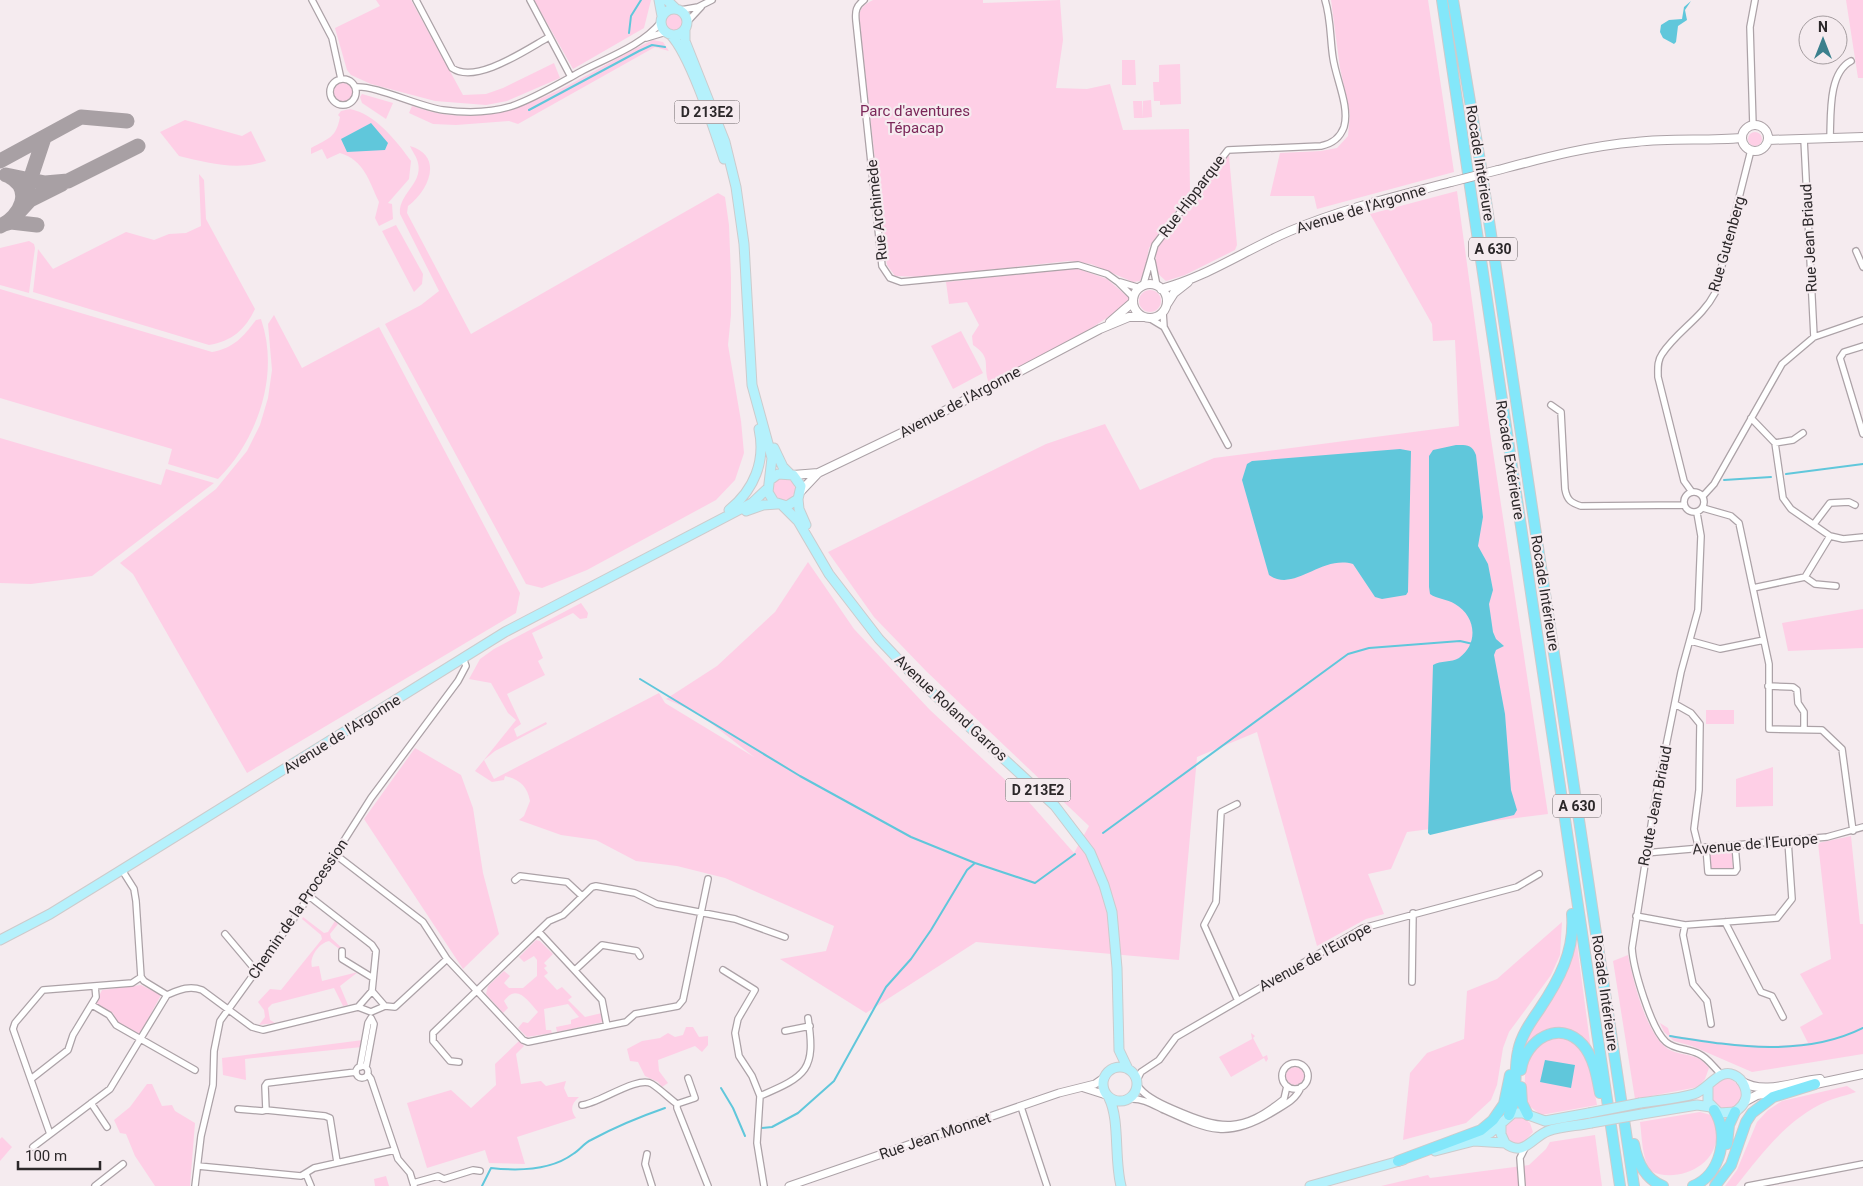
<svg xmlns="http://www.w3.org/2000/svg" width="1863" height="1186" font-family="Roboto,sans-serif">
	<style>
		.green { fill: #fecfe6; fill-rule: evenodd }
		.water { fill: #60c7db }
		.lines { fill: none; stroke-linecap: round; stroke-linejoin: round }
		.stream { stroke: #60c7db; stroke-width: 2 }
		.taxiway { stroke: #a8a0a4; stroke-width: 15 }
		.minor-casing { stroke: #aca2a7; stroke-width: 8 }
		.tertiary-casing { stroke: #aca2a7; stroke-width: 9 }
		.secondary-casing { stroke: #aca2a7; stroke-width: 10 }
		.primary-casing { stroke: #cccbcc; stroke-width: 11 }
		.motorway-casing { stroke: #cccbcc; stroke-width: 12 }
		.minor { stroke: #fff; stroke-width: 5.5 }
		.tertiary { stroke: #fff; stroke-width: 7 }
		.secondary { stroke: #fff; stroke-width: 8 }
		.primary { stroke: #b5f1fc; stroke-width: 9 }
		.motorway { stroke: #83e7fa; stroke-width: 10 }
		.secondary-bridge-casing { stroke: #aca2a7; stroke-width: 10; stroke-linecap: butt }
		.primary-bridge-casing { stroke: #cccbcc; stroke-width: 11; stroke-linecap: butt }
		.secondary-bridge { stroke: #fff; stroke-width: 8 }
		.primary-bridge { stroke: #b5f1fc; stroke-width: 9 }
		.labels { text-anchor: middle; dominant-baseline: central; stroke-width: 4.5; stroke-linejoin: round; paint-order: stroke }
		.shield { fill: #f5ebef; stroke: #686265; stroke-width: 1 }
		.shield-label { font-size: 14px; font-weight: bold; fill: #2c282a }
		.park-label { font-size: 15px; fill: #7b2759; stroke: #f5ebef }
		.street-label { font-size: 15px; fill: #2c282a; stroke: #f5ebef }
	</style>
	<rect width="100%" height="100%" fill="#f5ebef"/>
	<path class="green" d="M376 0H411L463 95 486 94 503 88 554 63 560 78 507 101 486 105 435 101 371 84 351 75 347 70 335 28 380 6Z
		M534 0H651L644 28 573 69Z
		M873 0H983V3L1060 0 1063 40 1056 88 1087 89 1110 84 1123 130 1189 129 1190 191 1149 248 1145 270 1140 281 1133 282 1091 264 1069 261 924 277 895 276 887 265 859 19C859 8 864 5 873 0Z
		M1331 0H1428L1454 172 1317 209 1314 196H1270L1280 153 1321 151 1337 148 1348 136 1350 114 1340 68Z
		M1846 0H1863V78H1858Z
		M665 22a9 9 0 1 1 18 0a9 9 0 1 1-18 0Z
		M653 40 663 42 669 51 655 47 518 124 509 121 456 125 433 124 409 113 412 106C425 110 437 114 450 115 525 123 588 70 653 40Z
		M1122 60H1135L1136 85H1122Z
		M1180 64 1181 104 1160 105V101H1154L1153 82H1159V65Z
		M333 93a10 10 0 1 1 20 0a10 10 0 1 1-20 0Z
		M362 94 393 103 386 119 362 103 360 97Z
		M1151 100 1152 117 1143 118V101Z
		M1133 101H1142L1143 118H1134Z
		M350 109C375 114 396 140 411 161L409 179 388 203 392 204 393 219 379 226 375 218 379 202C369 181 364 160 340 153L327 159 322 149 311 154V148C329 138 336 138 340 117L338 115 341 111ZM388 143 385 150H354Z
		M185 120 242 136 251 131 266 161C237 171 208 163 179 156L160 132Z
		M1748 139a7 7 0 1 1 14 0a7 7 0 1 1-14 0Z
		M410 146C444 156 429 190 408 206L407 213 471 334 718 193 725 197 729 225 731 277V315L728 345 741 421 744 453 735 480 716 500 587 570 542 588 526 584 385 324 421 305 439 291 400 214C398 194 423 184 418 163 417 157 412 151 410 146Z
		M1226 156H1229L1237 245 1235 250 1185 275 1166 281 1156 272V251L1160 243Z
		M199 174 204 180 206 219 255 309C245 330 232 341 209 345L33 292 38 249 53 269 126 232 154 240 169 234 186 233 201 226Z
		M1457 191 1490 432 1548 814 1407 832 1391 869 1368 874 1384 914 1366 919 1317 946 1257 732 1197 757 1179 960 976 942 866 1013 780 959 826 951 834 926 725 878 677 866 636 861 596 840 561 835 519 820 524 816 530 801C527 786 520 780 505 776L504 780 492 782 475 771 516 720 508 713 491 683 469 679 480 659 494 649 581 603 588 613 587 618 580 619 573 613 532 633 543 658 538 661 545 675 507 694 521 724 514 729 517 737 546 722 547 724 495 751 484 760 494 779 659 693 665 703 754 757 698 713 666 699 717 666 775 612 808 562 854 629 930 710 1028 801 1074 853 1089 826 926 671 874 617 828 552 1046 444 1105 424 1140 490 1214 458 1459 426 1455 340 1433 341 1432 324 1370 214Z
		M396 225 423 274 422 284 414 292 382 231Z
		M29 241 34 244 35 248 29 293 0 285V248Z
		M1076 268 1107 279 1129 298 1127 305 1082 334 989 383C982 366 993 358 973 345L972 336 979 325 967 302 949 304 946 282Z
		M0 289 212 352C234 348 243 337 256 320L261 319C280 374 258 439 218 479L168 464 172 449 0 398Z
		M1139 301a11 11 0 1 1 22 0a11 11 0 1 1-22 0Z
		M274 315 302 368 379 327 520 593 516 613 247 773 133 574 120 563 216 489 247 451 260 425 268 398 272 370 268 324Z
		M961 331 983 373 953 389 931 346Z
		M0 438 161 485 166 469 214 483 92 576 31 584 0 583Z
		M773 489a11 11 0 1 1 22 0a11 11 0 1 1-22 0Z
		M1863 609V648L1788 651 1782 623Z
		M1706 710H1734V724H1706Z
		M415 748 461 775 473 808 483 873 499 934 463 969 364 819Z
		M1773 767V806L1736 807V779Z
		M1851 836 1860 924H1863V1054L1752 1072 1692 1046 1674 1041 1664 1032 1660 1023 1668 1028 1670 1035C1717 1042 1761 1050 1808 1043L1800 1027 1823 1014 1800 974 1831 959 1818 843Z
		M1729 850 1732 852 1733 870H1710L1709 855 1712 851Z
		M303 917 324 933 328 932 335 921 338 924 330 934 331 938 344 950 338 948 329 941C319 943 309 957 312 967L319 966 322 981 358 972 340 986 348 1005 343 1006 334 988 272 1004 268 1008 270 1020 275 1023 259 1025 265 1017 264 1010 258 1002 270 989 281 990 322 939 321 935 302 919Z
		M1562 922 1560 955 1551 975 1509 1032 1503 1048 1497 1085 1491 1100 1466 1123 1403 1140 1410 1073 1427 1053 1464 1039 1467 991 1497 979Z
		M1576 937 1591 1050 1565 1030 1520 1054Z
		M536 940 540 941 553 954 544 963 547 966 544 968 548 973 544 976 557 990 562 987 572 997 568 1000 585 1017 602 1013 603 1022 557 1032 556 1027 571 1024V1020L579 1017 568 1004 544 1009 546 1030H551L552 1033 527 1037 518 1028 523 1022 528 1023 538 1012C528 1001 517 983 504 1001L508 1008 503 1013 486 994 488 986 504 971 510 976 504 983 509 988H523L537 976V960L534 956 524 962 519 957Z
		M1628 955C1633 979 1647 1041 1672 1051 1687 1057 1698 1053 1709 1068L1705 1079 1698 1087 1635 1099 1613 961Z
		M141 985 161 995 140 1034 117 1022 113 1013 95 1004 102 990Z
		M686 1027H693L699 1037 708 1036V1045L702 1052 695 1046 658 1060 659 1071 668 1083 662 1087 658 1082 645 1076 638 1062 630 1061 627 1049 642 1041 660 1038 668 1033 675 1037 683 1035Z
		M1251 1033 1255 1036 1253 1038 1263 1057 1267 1055 1268 1059 1266 1062 1264 1058 1231 1077 1219 1057 1252 1039Z
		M1556 1037C1591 1041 1592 1076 1597 1105L1541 1115 1528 1105C1523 1088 1522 1052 1540 1042 1545 1039 1551 1038 1556 1037Z
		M363 1040 362 1047 245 1059 246 1080 223 1075 222 1058Z
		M519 1041 524 1046 516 1054 521 1084 541 1081 546 1086 566 1081 564 1088 568 1097H579C571 1104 570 1110 576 1118L517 1137 525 1164 489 1163 485 1150 427 1168 407 1103 451 1090 471 1108 496 1085 495 1064Z
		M1286 1076a9 9 0 1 1 18 0a9 9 0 1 1-18 0Z
		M1711 1094a15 15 0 1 1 30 0a15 15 0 1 1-30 0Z
		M147 1084H152L162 1106 172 1105 175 1111 195 1123 190 1186H155L135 1156 126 1134 120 1133 114 1120 130 1107Z
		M1847 1086 1856 1092C1844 1096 1830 1099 1819 1105 1783 1124 1761 1155 1736 1186H1725L1737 1170 1757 1122 1768 1110 1782 1101Z
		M1700 1112 1711 1115C1734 1160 1679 1186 1651 1171 1642 1159 1642 1137 1640 1122Z
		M1516 1117 1525 1119 1530 1123 1533 1132 1522 1144H1514L1505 1135 1506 1125Z
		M1595 1135 1602 1186H1381L1428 1175 1430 1178 1529 1165 1546 1149 1550 1142Z
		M2 1137 12 1147 0 1161V1139Z
		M386 1176 389 1186H375L374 1179Z"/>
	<path class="water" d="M1691 1 1685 10 1687 20 1678 26 1676 42 1674 44 1663 38 1660 32 1661 25 1669 20 1682 19 1684 7Z
		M371 123 388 143 385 150 347 152 341 139Z
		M1456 445C1466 445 1472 444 1476 455L1483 517 1478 546 1488 564 1493 590 1489 604 1493 632 1496 639 1504 646 1496 650 1494 655 1505 714 1511 790 1517 810 1514 815 1430 835 1428 833 1433 665C1441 660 1451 663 1459 658 1479 644 1476 616 1455 604 1447 599 1437 599 1430 594L1429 587V456L1433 450Z
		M1400 449 1411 451 1408 592 1406 595 1382 599 1375 597 1353 564C1320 555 1295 593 1269 575L1242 480 1247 464 1252 461Z
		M1545 1060 1575 1065 1571 1088 1540 1082Z"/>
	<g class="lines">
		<path class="stream" d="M629 33 631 16 641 0
			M529 110 639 51 652 45 665 47
			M1786 474 1863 464
			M1724 480 1771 477
			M640 679 800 776 911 837 975 863
			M1103 833 1348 654 1369 648 1460 641 1473 644
			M1670 1036C1733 1046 1803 1058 1863 1028
			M721 1088 733 1108 745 1136
			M761 1128 772 1127 798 1113 834 1081 886 987 911 959 931 930 967 870 975 863 1035 883 1075 854
			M482 1186 491 1168C518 1171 550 1171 573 1154 580 1150 584 1143 591 1140 615 1127 639 1117 665 1108"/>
		<path class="taxiway" d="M0 161 81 117 127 121
			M6 175 45 183 68 181 138 146
			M27 189 44 138
			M19 212 30 200 62 184
			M4 224 11 222 37 225
			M0 226C21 217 34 189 9 176"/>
		<g class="minor-casing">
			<path id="minor" d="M312 0 332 38 341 79
				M416 0 452 68C476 85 527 49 549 37
				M530 0 571 77
				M864 0C856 6 855 11 856 21L882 266 890 278 901 282 1078 265 1107 274 1118 282 1134 298
				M681 10 698 7 712 0
				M688 21 701 7
				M646 38 666 32
				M330 92a13 13 0 1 1 26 0a13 13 0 1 1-26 0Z
				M355 87C376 85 419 107 443 110 466 113 490 113 512 106 535 98 558 84 580 72 606 58 642 46 661 22
				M1753 126 1750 27 1755 0
				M1830 138C1831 115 1828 73 1851 61
				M1804 139 1814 337
				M1856 251 1863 267
				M1152 261 1157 286
				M1120 282 1140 288
				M1143 286 1155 245 1228 150 1321 146C1331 144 1340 138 1344 127 1350 107 1336 79 1333 58 1330 39 1331 19 1325 0
				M1163 312 1164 327 1228 445
				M1149 318 1164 327
				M1863 346 1844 352 1840 358 1863 434
				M1551 405 1561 412 1565 489C1567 500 1571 503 1581 506L1684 505
				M1751 418 1775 443 1783 498 1791 509 1830 536 1843 539 1863 537
				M1775 443 1793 440 1803 433
				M1684 502a10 10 0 1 1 20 0a10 10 0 1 1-20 0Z
				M1692 492 1684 481 1658 377C1658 369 1657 361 1662 354 1677 331 1702 318 1715 293L1751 150
				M1703 496 1714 484 1782 364 1814 337 1863 320
				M1703 508 1731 516 1739 523 1769 664V729L1822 730 1842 749 1853 831
				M1697 513 1701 536 1698 610 1681 672 1655 800 1632 948C1633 968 1651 1029 1666 1042 1675 1050 1688 1048 1699 1054 1708 1058 1714 1068 1722 1075
				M1814 524 1830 503 1849 502 1855 505
				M1805 577 1815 584 1836 586
				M1753 588 1805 577 1830 536
				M1691 641 1720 649 1764 640
				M1768 686 1793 687 1797 690 1798 703 1804 712V729
				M1675 704 1691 713 1700 724 1699 790 1694 829 1699 849
				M1237 804 1221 812 1216 902 1204 925 1238 1001
				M1706 847 1708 872H1735L1737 869 1735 845
				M1645 853 1827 837 1863 827
				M336 855 423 922 447 959 523 1040 528 1042 626 1022 635 1014 678 1006 683 1000 708 879
				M122 870 134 889 136 901 141 977 144 981 167 995
				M515 880 520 876 567 882 582 896
				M309 896 372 945 376 951 372 991
				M1636 916 1685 925 1777 918 1792 899 1788 841
				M1725 922 1761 992 1772 996 1783 1017
				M1685 925 1683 935 1693 984 1707 1001 1711 1024
				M539 932 602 1000 607 1026
				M225 934 257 972
				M342 951V959L373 978
				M575 970 602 945 637 951 640 956
				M723 970 755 990 738 1019 735 1033 739 1056 752 1076 760 1096 757 1143 764 1186
				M1412 982 1413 913
				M372 991 385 1006 371 1012 358 1007Z
				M92 1005 109 1015 116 1025 195 1070
				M385 1006 395 1007 447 959
				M785 1031 810 1026
				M459 1062 450 1061 433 1041V1033L549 921 563 915 592 887 596 886 635 893 657 904 735 919 785 937
				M1282 1076a13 13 0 1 1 26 0a13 13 0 1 1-26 0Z
				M356 1072a6 6 0 1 1 12 0a6 6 0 1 1-12 0Z
				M360 1067 368 1023 371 1018 374 1024 366 1067
				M368 1075 371 1079 398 1159 410 1173 414 1186
				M688 1078 695 1098 677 1104V1108L708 1186
				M31 1079 68 1050 73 1035 96 997 95 986
				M1137 1080 1141 1072 1159 1060 1176 1037 1363 928 1517 887 1539 874
				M1138 1086C1145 1097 1161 1104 1173 1109 1221 1130 1242 1133 1284 1099L1287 1086
				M760 1096C807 1076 816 1070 808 1018
				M1130 1099C1142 1098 1152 1104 1162 1109 1208 1130 1227 1140 1273 1112 1284 1105 1296 1100 1301 1087
				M91 1103 107 1127
				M582 1105C598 1104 638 1075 652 1084 661 1090 669 1098 677 1104
				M1021 1107 1047 1186
				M238 1109 262 1111 266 1110 325 1116 330 1118 337 1162
				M266 1110 265 1086 267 1083 356 1072
				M50 1134 13 1029 15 1023 43 990 132 983 141 977
				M33 1147 110 1089 167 995C179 990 189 985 202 990L252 1027 263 1030 358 1007
				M647 1154 645 1164 652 1186
				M198 1166 301 1176 314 1168 395 1150
				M306 1174 311 1186
				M413 1183 438 1176 444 1179 473 1170 480 1171
				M95 1186 123 1164
				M195 1186 201 1136 213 1085 214 1051 220 1021 300 910 371 798 458 681 466 666 463 658
				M1522 1186 1520 1158 1525 1148
				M1748 1186 1863 1164"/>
		</g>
		<g class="tertiary-casing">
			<path id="tertiary" d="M1084 1088 1106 1095
				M789 1186 1059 1093 1095 1084 1105 1077"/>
		</g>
		<g class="secondary-casing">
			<path id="secondary" d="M1742 138a13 13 0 1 1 26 0a13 13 0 1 1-26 0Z
				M1768 140 1863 137
				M1498 170C1544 158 1588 146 1636 142 1671 138 1707 141 1742 138
				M1133 301a17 17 0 1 1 34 0a17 17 0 1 1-34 0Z
				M1161 289C1207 277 1247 249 1290 231 1342 209 1397 196 1451 182
				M1167 304 1174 293 1188 282
				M1110 322 1133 302
				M793 475 818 473
				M801 491 818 473 918 425 1100 329 1129 317H1143
				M1741 1081C1764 1096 1795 1081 1820 1079
				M1811 1085 1863 1074
				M1744 1102 1757 1095 1780 1091"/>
		</g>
		<g class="primary-casing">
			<path id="primary" d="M659 0 662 16
				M667 0 675 8
				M661 22a13 13 0 1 1 26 0a13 13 0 1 1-26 0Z
				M685 30V41L725 142 736 187 744 244 752 385 772 458 768 492 774 502 787 506 798 499 801 486 793 475 778 474 770 480
				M670 34C690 54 714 129 724 159
				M774 448 783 467 789 473
				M798 499 799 509 806 525
				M783 506 798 521 829 574 879 639 913 675 1055 806 1090 852 1104 885 1112 912 1117 968 1119 1050 1128 1069
				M729 510C754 490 766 461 759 429
				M746 511 763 505 777 504
				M0 940 50 914 115 874 505 632 752 503 768 488
				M1103 1084a17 17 0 1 1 34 0a17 17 0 1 1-34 0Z
				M1109 1098C1120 1120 1114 1159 1121 1186
				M1640 1103C1658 1100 1677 1099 1694 1094 1710 1089 1721 1062 1740 1079 1744 1084 1747 1090 1746 1097 1745 1104 1740 1108 1735 1112L1719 1113 1708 1102V1086
				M1642 1114 1697 1105 1711 1107
				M1501 1124V1134L1505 1143C1524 1158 1532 1137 1548 1131 1561 1126 1577 1126 1591 1123
				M1474 1141 1505 1143
				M1435 1151 1474 1141 1490 1133 1513 1113H1523L1545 1121 1589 1113
				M1310 1186 1403 1160"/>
		</g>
		<g class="motorway-casing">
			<path id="motorway" d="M1442 0 1620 1186
				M1453 0 1480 161 1634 1186
				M1521 1070C1525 1040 1560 1018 1583 1045 1594 1058 1597 1077 1600 1093
				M1521 1087 1522 1103 1528 1115
				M1509 1115C1519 1094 1513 1073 1518 1051 1521 1036 1530 1023 1539 1010 1559 980 1575 951 1572 914
				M1634 1144C1637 1161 1645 1179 1663 1186
				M1727 1144 1729 1125 1735 1112
				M1398 1161 1481 1130 1493 1120 1504 1104 1510 1075
				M1693 1186C1721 1175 1730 1134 1714 1110
				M1715 1186 1731 1165 1746 1122 1752 1113 1773 1097 1815 1084"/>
		</g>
		<use href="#minor" class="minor"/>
		<use href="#tertiary" class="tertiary"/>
		<use href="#secondary" class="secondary"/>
		<use href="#primary" class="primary"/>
		<use href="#motorway" class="motorway"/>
		<g class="secondary-bridge-casing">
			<path id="secondary-bridge" d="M1451 182 1498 170"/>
		</g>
		<g class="primary-bridge-casing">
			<path id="primary-bridge" d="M1589 1113 1640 1103
				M1591 1123 1642 1114"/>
		</g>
		<use href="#secondary-bridge" class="secondary-bridge"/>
		<use href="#primary-bridge" class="primary-bridge"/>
	</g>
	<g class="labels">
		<g class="shield">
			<rect x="674.5" y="100.5" width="65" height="23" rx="4"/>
			<rect x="1469" y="237.5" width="48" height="23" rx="4"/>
			<rect x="1005.5" y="778.5" width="65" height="23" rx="4"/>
			<rect x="1553" y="794.5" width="48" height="23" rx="4"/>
		</g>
		<g class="shield-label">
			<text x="707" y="112">D 213E2</text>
			<text x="1493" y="249">A 630</text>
			<text x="1038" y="790">D 213E2</text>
			<text x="1577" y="806">A 630</text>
		</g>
		<g class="park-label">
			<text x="915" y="111">Parc d'aventures<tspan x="915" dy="17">Tépacap</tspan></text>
		</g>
		<g class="street-label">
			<text transform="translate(1480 163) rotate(81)">Rocade Intérieure</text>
			<text transform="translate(1192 196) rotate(-53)">Rue Hipparque</text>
			<text transform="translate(1361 209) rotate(-17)">Avenue de l'Argonne</text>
			<text transform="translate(877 210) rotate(-96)">Rue Archimède</text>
			<text transform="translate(1809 238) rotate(-93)">Rue Jean Briaud</text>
			<text transform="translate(1727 244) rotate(-74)">Rue Gutenberg</text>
			<text transform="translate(960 402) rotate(-28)">Avenue de l'Argonne</text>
			<text transform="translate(1510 460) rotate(81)">Rocade Extérieure</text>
			<text transform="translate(1545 593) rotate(81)">Rocade Intérieure</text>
			<text transform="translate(951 708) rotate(43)">Avenue Roland Garros</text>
			<text transform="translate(342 734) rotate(-32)">Avenue de l'Argonne</text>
			<text transform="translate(1655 806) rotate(-79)">Route Jean Briaud</text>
			<text transform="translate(1755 844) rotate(-5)">Avenue de l'Europe</text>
			<text transform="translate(298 909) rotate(-56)">Chemin de la Procession</text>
			<text transform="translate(1315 957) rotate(-29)">Avenue de l'Europe</text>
			<text transform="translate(1605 993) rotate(82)">Rocade Intérieure</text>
			<text transform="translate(935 1136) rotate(-19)">Rue Jean Monnet</text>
		</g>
	</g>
	<g transform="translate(1823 40)"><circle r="24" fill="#f5ebef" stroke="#a59da0"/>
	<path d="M0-4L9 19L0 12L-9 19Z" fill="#3b808d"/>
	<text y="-8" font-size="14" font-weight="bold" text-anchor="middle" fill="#2c282a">N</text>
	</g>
	<path d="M18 1161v8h82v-8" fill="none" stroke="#2c282a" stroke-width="2.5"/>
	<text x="25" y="1161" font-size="15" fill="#2c282a" stroke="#f5ebef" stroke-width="4" paint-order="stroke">100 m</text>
</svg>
